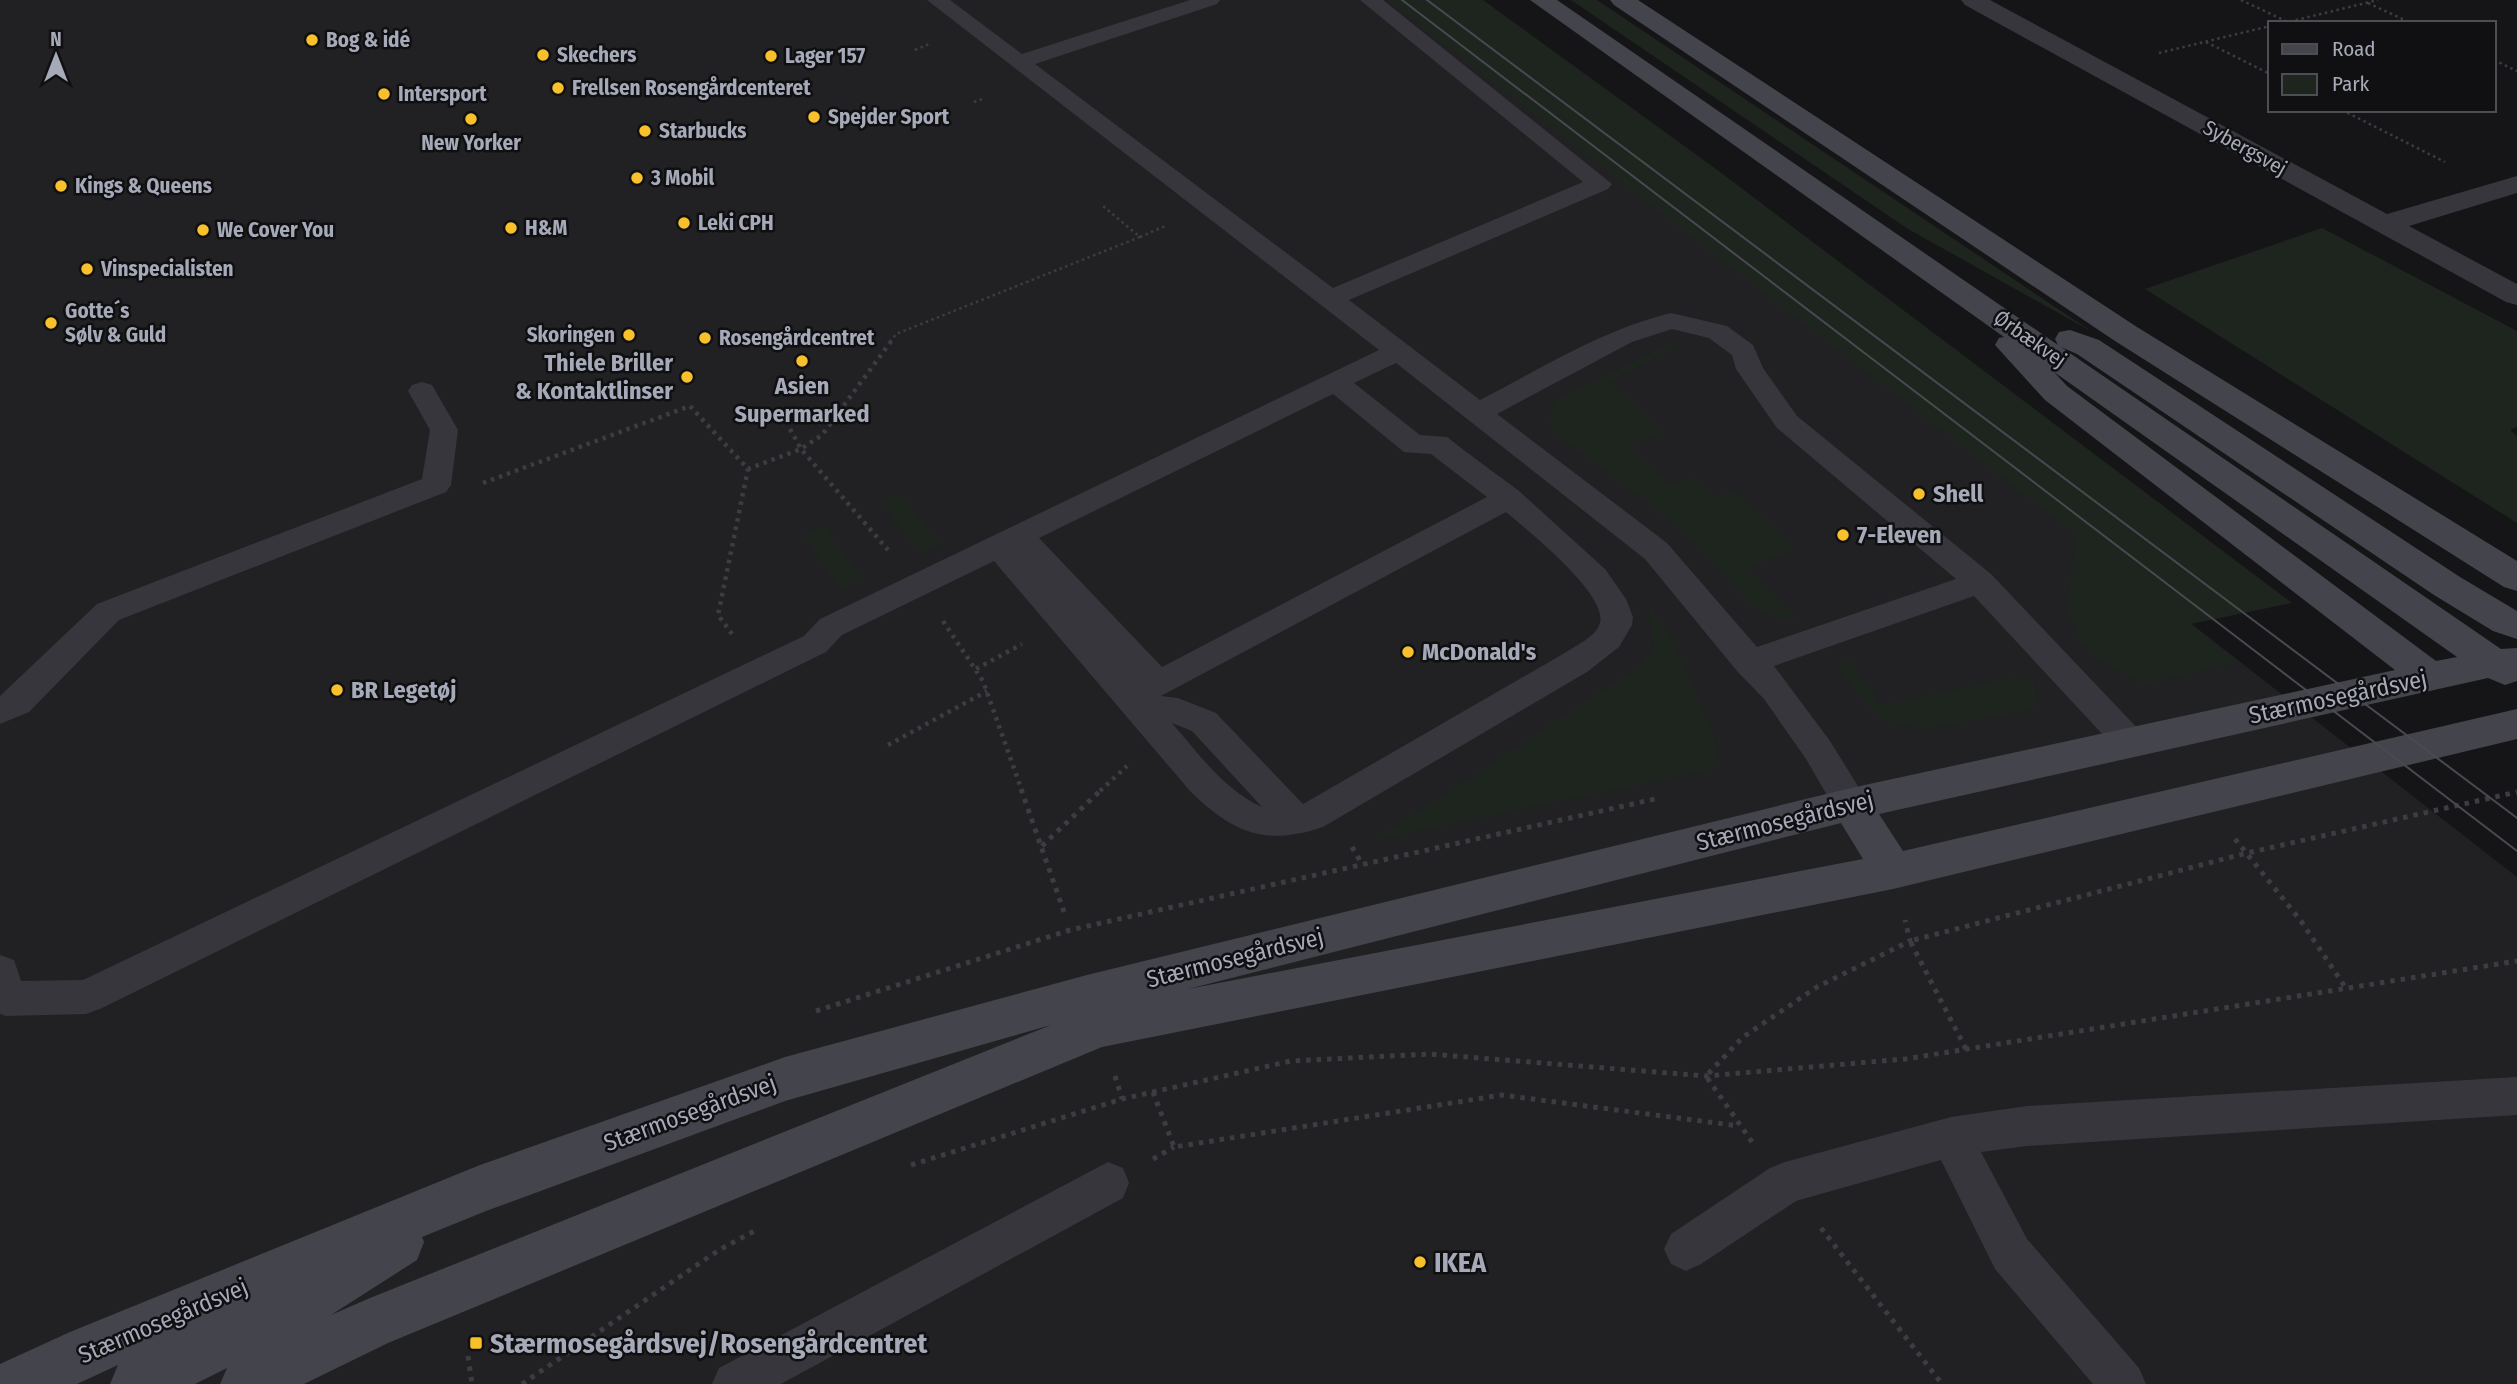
<svg xmlns="http://www.w3.org/2000/svg" width="2517" height="1384" font-family="'Fira Sans Condensed',sans-serif">
	<style>
		.built { fill: #212124 }
		.green { fill: #1d251e }
		.lines { fill: none; stroke-linecap: round; stroke-linejoin: round }
		.path-far2 { stroke: #3c3d43; stroke-width: 2.5; stroke-dasharray: 2.5 3.5; stroke-linecap: butt }
		.path-far1 { stroke: #3c3d43; stroke-width: 4.5; stroke-dasharray: 3.5 5; stroke-linecap: butt }
		.path { stroke: #3c3d43; stroke-width: 5; stroke-dasharray: 4.5 6; stroke-linecap: butt }
		.lane { fill: #36363c; fill-rule: evenodd }
		.street { fill: #36363c; fill-rule: evenodd }
		.secondary { fill: #44454c; fill-rule: evenodd }
		.tram { stroke: #494a51; stroke-width: 2 }
		.poi-dot { fill: #f8c02b; stroke: #101012; stroke-width: 2.5 }
		.labels { text-anchor: middle; dominant-baseline: central; stroke-width: 5; stroke-linejoin: round; paint-order: stroke }
		.far-poi-label { font-size: 21px; font-weight: bold; fill: #a6aab8; stroke: #101012; text-anchor: start }
		.far-street-label { font-size: 21px; fill: #a6aab8; stroke: #101012 }
		.poi-label { font-size: 24px; font-weight: bold; fill: #a6aab8; stroke: #101012; text-anchor: start }
		.street-label { font-size: 24px; fill: #a6aab8; stroke: #101012 }
		.near-poi-label { font-size: 28px; font-weight: bold; fill: #a6aab8; stroke: #101012; text-anchor: start }
	</style>
	<rect width="100%" height="100%" fill="#151517"/>
	<path class="built" d="M0 0H1389L2517 877V1384H0Z"/>
	<path class="green" d="M1387 0H1483L1716 169 2292 603 2191 624 2240 662 2144 684 2097 659 2081 641 2067 608 2076 535Z
		M1571 0H1597L2094 333 1908 229Z
		M2322 228 2517 331V427L2510 430 2517 436V523L2145 289Z
		M1670 343 1675 346 1610 382 1664 433 1627 446 1671 485 1695 476 1717 496 1733 490 1796 548 1747 569 1797 619 1776 617 1753 608 1696 546 1651 505 1558 435C1548 424 1548 414 1555 401Z
		M900 493 941 544 921 553 880 502Z
		M824 526 863 579 840 589 803 535Z
		M1648 604 1677 647 1714 737 1718 758 1711 770 1374 840 1640 666 1654 646Z
		M1848 658 1880 705 2011 678 2034 680 2036 709 1929 729 1903 725 1886 721 1873 712 1841 674 1838 666Z"/>
	<g class="lines">
		<path class="path-far2" d="M2241 0 2288 22
			M2368 3 2411 23
			M2284 23 2378 0
			M2206 42 2270 74
			M915 50 929 44
			M2159 53 2270 26
			M2494 60 2517 71
			M974 102 985 98
			M2342 110 2445 162
			M1140 237 1165 226
			M890 342 896 334 1140 237 1103 206"/>
		<path class="path-far1" d="M790 429 801 449 888 550
			M483 483 690 406 748 469 801 449 822 435 892 340
			M943 621 983 681 1022 791
			M732 634 718 615 748 469
			M976 669 1022 644
			M888 745 987 691
			M1100 791 1127 766"/>
		<path class="path" d="M1021 789 1064 912
			M2235 839 2301 921 2345 987
			M1042 846 1102 789
			M1352 847 1362 864
			M816 1011 1070 930 1655 799
			M1966 1049 1910 941 2247 853 2517 792
			M1115 1076 1122 1099
			M1153 1092 1174 1147 1502 1095 1739 1126
			M1752 1142 1706 1076 1743 1037 1817 987 1910 941 1905 920
			M1153 1159 1174 1147
			M911 1165 1122 1099 1291 1061 1429 1054 1706 1076 1905 1059 2517 961
			M1821 1228 1942 1384
			M468 1356 472 1384
			M522 1384 719 1250 758 1229"/>
		<path class="lane" d="M927 0H950L1022 54 1190 0H1220L1217 4 1035 64 1333 288 1583 182 1360 0H1383L1612 184 1608 189 1349 300 1480 400C1542 368 1602 330 1671 313L1727 326 1753 345 1763 368 1797 416 1991 574 2142 733 2147 742 2142 751 2130 755 2118 751 1974 596 1774 666 1830 741 1869 804 1864 814 1851 818 1838 814 1806 759 1764 699 1737 671 1645 559 1396 363 1354 383 1420 435 1447 437 1465 451 1519 491 1605 569 1626 599 1633 617 1632 625 1619 647 1587 672 1323 827C1264 847 1232 832 1190 791L994 561 842 635 826 652 100 1009 86 1014 6 1016 0 1014V955L14 960 21 981 83 980 804 636 820 619 1379 350ZM1672 329 1709 338 1732 355 1736 369 1777 428 1956 579 1757 647 1667 543 1497 414 1632 342ZM1333 394 1404 452 1431 454 1487 497 1162 667 1039 538ZM1506 512C1527 530 1608 594 1600 623 1596 637 1575 646 1563 654L1303 804 1216 713 1178 698 1161 696ZM1172 723 1192 731 1262 807C1224 790 1198 753 1172 723Z
			M422 382 432 385 458 430 451 485 446 492 119 620 29 712 0 724V696L97 604 422 479 430 430 408 391 412 385Z
			M2517 1077V1115L2027 1146 1981 1152 2027 1239 2139 1368 2146 1384H2093L1995 1269 1941 1160 1796 1201 1701 1264 1686 1271 1671 1264 1664 1249 1671 1234 1770 1168 1785 1162 1951 1117 2027 1106Z
			M1108 1162 1123 1168 1129 1183 1123 1198 781 1384H712L719 1368Z"/>
		<path class="street" d="M1961 0H1990L2387 214 2517 176V193L2409 226 2517 284V305L2506 302 1965 5Z"/>
		<path class="secondary" d="M1530 0H1557L2058 345 2055 339 2059 332 2070 330 2099 340 2460 577 2517 611V639L2493 631 2434 595 2077 354 2061 347 2501 649 2517 648V681L2505 685 2488 678 1879 814 1903 851 2517 709V739L1893 889 1102 1047 388 1343 304 1384H220L227 1368 195 1384H110L118 1365 77 1384H0V1364L70 1332 480 1165 785 1057 1087 975 1851 788 2395 670 2045 400 1995 345 1999 338 2004 337ZM2054 372 2457 657 2436 661 2067 386ZM1841 823 1863 859 1188 989ZM1051 1025 370 1298 331 1315 417 1260 424 1242 422 1237 486 1211 785 1101Z
			M1610 0H1638L2137 327 2517 561V591L2504 587 2115 341 1614 5Z"/>
		<path class="tram" d="M1402 0 2517 851
			M1427 0 2517 818"/>
	</g>
	<g class="poi-dot">
		<circle cx="312" cy="40" r="7"/>
		<circle cx="543" cy="55" r="7"/>
		<circle cx="771" cy="56" r="7"/>
		<circle cx="558" cy="88" r="7"/>
		<circle cx="384" cy="94" r="7"/>
		<circle cx="814" cy="117" r="7"/>
		<circle cx="471" cy="119" r="7"/>
		<circle cx="645" cy="131" r="7"/>
		<circle cx="637" cy="178" r="7"/>
		<circle cx="61" cy="186" r="7"/>
		<circle cx="684" cy="223" r="7"/>
		<circle cx="511" cy="228" r="7"/>
		<circle cx="203" cy="230" r="7"/>
		<circle cx="87" cy="269" r="7"/>
		<circle cx="51" cy="323" r="7"/>
		<circle cx="629" cy="335" r="7"/>
		<circle cx="705" cy="338" r="7"/>
		<circle cx="802" cy="361" r="7"/>
		<circle cx="687" cy="377" r="7"/>
		<circle cx="1919" cy="494" r="7"/>
		<circle cx="1843" cy="535" r="7"/>
		<circle cx="1408" cy="652" r="7"/>
		<circle cx="337" cy="690" r="7"/>
		<circle cx="1420" cy="1262" r="7"/>
		<rect x="469" y="1336" width="14" height="14" rx="3.5"/>
	</g>
	<g class="labels">
		<g class="far-poi-label">
			<text x="326" y="40">Bog &amp; idé</text>
			<text x="557" y="55">Skechers</text>
			<text x="785" y="56">Lager 157</text>
			<text x="572" y="88">Frellsen Rosengårdcenteret</text>
			<text x="398" y="94">Intersport</text>
			<text x="828" y="117">Spejder Sport</text>
			<text x="659" y="131">Starbucks</text>
			<text x="471" y="143" text-anchor="middle">New Yorker</text>
			<text x="651" y="178">3 Mobil</text>
			<text x="75" y="186">Kings &amp; Queens</text>
			<text x="698" y="223">Leki CPH</text>
			<text x="525" y="228">H&amp;M</text>
			<text x="217" y="230">We Cover You</text>
			<text x="101" y="269">Vinspecialisten</text>
			<text x="65" y="311">Gotte´s<tspan x="65" dy="24">Sølv &amp; Guld</tspan></text>
			<text x="615" y="335" text-anchor="end">Skoringen</text>
			<text x="719" y="338">Rosengårdcentret</text>
		</g>
		<g class="far-street-label">
			<text transform="translate(2245 148) rotate(29)">Sybergsvej</text>
			<text transform="translate(2030 339) rotate(35)">Ørbækvej</text>
		</g>
		<g class="poi-label">
			<text x="673" y="363" text-anchor="end">Thiele Briller<tspan x="673" dy="28">&amp; Kontaktlinser</tspan></text>
			<text x="802" y="386" text-anchor="middle">Asien<tspan x="802" dy="28">Supermarked</tspan></text>
			<text x="1933" y="494">Shell</text>
			<text x="1857" y="535">7-Eleven</text>
			<text x="1422" y="652">McDonald's</text>
			<text x="351" y="690">BR Legetøj</text>
		</g>
		<g class="street-label">
			<text transform="translate(2338 697) rotate(-12)">Stærmosegårdsvej</text>
			<text transform="translate(1785 821) rotate(-14)">Stærmosegårdsvej</text>
			<text transform="translate(1235 958) rotate(-14)">Stærmosegårdsvej</text>
			<text transform="translate(690 1113) rotate(-20)">Stærmosegårdsvej</text>
			<text transform="translate(163 1321) rotate(-23)">Stærmosegårdsvej</text>
		</g>
		<g class="near-poi-label">
			<text x="1434" y="1262">IKEA</text>
			<text x="490" y="1343">Stærmosegårdsvej/Rosengårdcentret</text>
		</g>
	</g>
	<rect x="2268" y="21" width="228" height="91" fill="#101012" stroke="#4c4e54" stroke-width="2"/>
	<rect x="2282" y="44" width="35" height="10" fill="#44454c" stroke="#4c4e54" stroke-width="2"/>
	<text x="2332" y="56" font-size="21" fill="#a6aab8">Road</text>
	<rect x="2282" y="74" width="35" height="21" fill="#1d251e" stroke="#4c4e54" stroke-width="2"/>
	<text x="2332" y="91" font-size="21" fill="#a6aab8">Park</text>
	<g transform="translate(56 56)" stroke="#101012" stroke-width="5" paint-order="stroke">
	<path d="M0-5L12 26L0 18L-12 26Z" fill="#a6aab8"/>
	<text y="-10" font-size="19" font-weight="bold" text-anchor="middle" fill="#a6aab8">N</text>
	</g>
</svg>
